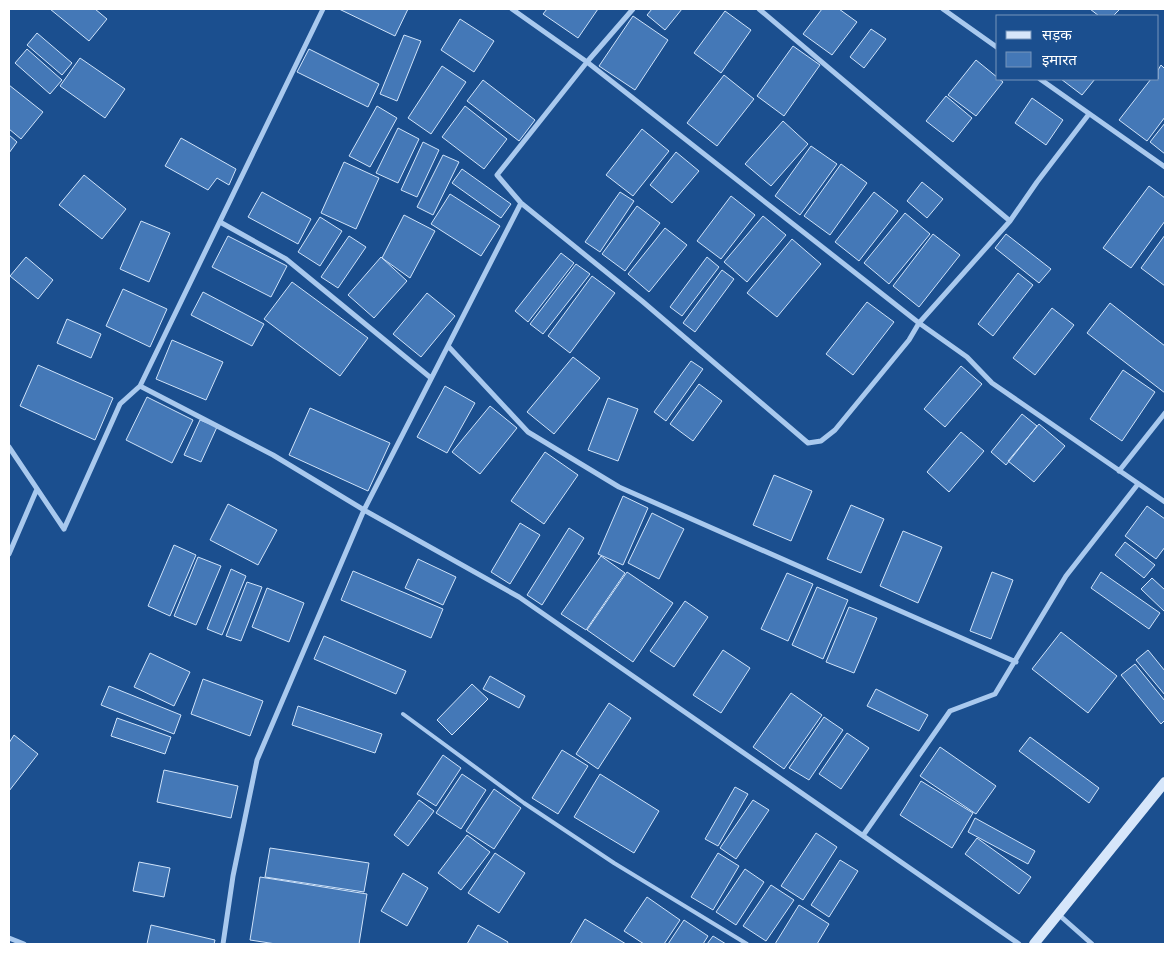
<svg xmlns="http://www.w3.org/2000/svg" width="1174" height="953" font-family="'Open Sans','Noto Sans Devanagari',sans-serif">
	<style>
		.building { fill: #4478b7; stroke: #cfe3fa }
		.lines { fill: none; stroke-linecap: round; stroke-linejoin: round }
		.service { stroke: #a9c9ee; stroke-width: 4 }
		.minor { stroke: #a9c9ee; stroke-width: 5 }
		.secondary { stroke: #d6e6fa; stroke-width: 10 }
	</style>
	<rect width="100%" height="100%" fill="#1b4f8f"/>
	<path class="building" d="M50 9H95L107 19 89 41Z
		M339 9H408L395 36Z
		M547 9H598L578 38 543 14Z
		M652 9H682L665 30 647 15Z
		M822 9H839L857 22 832 55 803 34Z
		M1090 9H1120L1113 16H1099Z
		M725 11 751 30 721 73 694 53Z
		M633 16 668 40 635 90 599 66Z
		M460 19 494 41 474 72 441 50Z
		M871 29 886 39 864 68 850 57Z
		M37 33 72 63 62 75 27 45Z
		M404 35 421 41 397 101 380 94Z
		M793 46 820 65 784 116 757 96Z
		M27 49 62 80 50 94 15 63Z
		M309 49 379 84 368 107 297 72Z
		M80 58 125 89 105 118 60 86Z
		M976 60 1003 82 976 116 948 95Z
		M1161 65 1165 69V117L1147 141 1119 120 1151 79H1158V70Z
		M442 66 466 82 431 134 408 118Z
		M724 75 754 99 717 146 687 123Z
		M1061 79H1095L1082 95Z
		M483 80 535 120 519 141 467 101Z
		M9 85 43 112 21 139 9 129Z
		M946 96 972 118 953 142 926 121Z
		M1032 98 1063 120 1046 145 1015 123Z
		M377 106 397 118 370 167 349 156Z
		M465 106 507 139 484 169 442 137Z
		M783 121 808 144 771 186 745 164Z
		M1165 123V154L1150 142Z
		M398 128 419 139 398 183 376 173Z
		M642 129 669 151 633 196 606 175Z
		M9 135 17 142 9 153Z
		M181 138 236 169 229 185 217 178 208 190 165 166Z
		M423 142 439 150 417 197 401 190Z
		M811 146 837 164 800 215 775 196Z
		M676 152 699 171 672 203 650 185Z
		M443 155 459 162 433 215 417 207Z
		M344 162 379 178 356 229 321 213Z
		M841 164 867 183 830 235 804 216Z
		M462 169 511 204 501 218 452 183Z
		M84 175 126 209 102 239 59 205Z
		M922 182 943 199 927 218 907 201Z
		M1149 186 1165 198V221L1131 268 1103 248Z
		M262 192 311 219 298 244 248 217Z
		M620 192 634 201 600 252 585 242Z
		M874 192 898 211 859 261 835 242Z
		M450 194 500 226 481 256 431 224Z
		M731 196 755 215 721 259 697 241Z
		M637 206 660 223 625 271 602 254Z
		M905 213 930 234 889 284 864 263Z
		M404 215 435 231 410 278 382 258Z
		M763 216 786 235 747 282 724 262Z
		M320 217 342 231 320 266 298 252Z
		M141 221 170 233 149 282 120 269Z
		M665 228 687 245 649 292 628 274Z
		M933 234 960 255 919 307 893 286Z
		M1006 234 1051 269 1039 283 995 248Z
		M1165 235V286L1141 268Z
		M228 236 287 266 271 297 212 267Z
		M349 236 366 247 338 288 321 277Z
		M792 239 821 264 777 317 747 293Z
		M561 253 574 263 528 322 515 311Z
		M26 257 53 280 38 299 10 276Z
		M381 257 407 281 374 318 348 295Z
		M707 257 719 267 682 316 670 307Z
		M576 264 590 274 543 334 530 324Z
		M722 270 734 279 695 332 683 323Z
		M1018 273 1033 285 993 336 978 324Z
		M592 276 615 293 570 353 548 336Z
		M292 282 368 338 340 376 264 319Z
		M123 289 167 309 150 347 106 326Z
		M203 292 264 324 252 346 191 315Z
		M427 293 455 316 421 357 393 334Z
		M867 302 894 322 853 375 826 354Z
		M1110 303 1165 346V393L1087 333Z
		M1052 308 1074 325 1035 375 1013 358Z
		M67 319 101 334 91 358 57 343Z
		M172 340 223 362 206 400 156 379Z
		M573 357 600 378 554 434 527 412Z
		M691 361 703 369 666 421 654 412Z
		M38 365 113 398 95 440 20 406Z
		M961 366 982 384 945 427 924 409Z
		M1123 370 1155 392 1122 441 1090 419Z
		M699 384 722 401 693 441 670 424Z
		M445 386 475 403 447 453 417 437Z
		M147 397 193 420 172 463 126 440Z
		M608 398 638 409 618 461 588 450Z
		M490 406 517 428 480 474 452 452Z
		M310 408 390 443 368 491 289 455Z
		M1022 414 1037 426 1006 465 991 452Z
		M200 420 217 427 201 462 184 455Z
		M1039 424 1065 446 1034 482 1008 461Z
		M961 432 984 451 949 492 927 472Z
		M545 452 578 475 544 524 511 501Z
		M774 475 812 491 791 541 753 525Z
		M623 496 648 508 623 565 598 554Z
		M228 504 277 530 258 565 210 540Z
		M851 505 884 519 861 573 827 559Z
		M1147 506 1165 519V547L1156 559 1125 536Z
		M652 513 684 529 659 579 628 563Z
		M520 523 540 535 510 584 491 572Z
		M569 528 584 538 542 605 527 595Z
		M903 531 942 547 918 603 880 586Z
		M1125 542 1155 565 1144 578 1115 555Z
		M174 545 196 555 170 616 148 606Z
		M601 556 625 573 586 630 561 614Z
		M198 557 221 566 196 625 174 616Z
		M418 559 456 577 443 605 405 588Z
		M231 569 246 576 222 635 207 629Z
		M353 571 443 609 431 638 341 600Z
		M627 572 673 603 633 662 587 630Z
		M992 572 1013 580 991 639 970 631Z
		M1101 572 1160 613 1149 629 1091 588Z
		M787 573 813 584 788 641 761 629Z
		M1152 578 1165 590V612L1141 589Z
		M247 582 262 587 241 641 226 636Z
		M817 587 848 600 823 659 792 645Z
		M267 588 304 603 289 642 252 627Z
		M685 601 708 617 674 667 650 651Z
		M849 607 877 618 854 673 826 662Z
		M1061 632 1117 676 1088 713 1032 669Z
		M324 636 406 671 396 694 314 659Z
		M723 650 750 668 721 713 693 695Z
		M1148 650 1165 671V695L1136 660Z
		M150 653 190 672 174 706 134 687Z
		M1135 664 1165 701V720L1161 724 1121 675Z
		M490 676 525 696 519 708 483 689Z
		M203 679 263 701 250 736 191 714Z
		M472 684 488 699 452 735 437 720Z
		M109 686 181 715 174 734 101 705Z
		M876 689 928 715 919 731 867 706Z
		M791 693 822 715 784 769 753 747Z
		M609 703 631 718 598 769 576 754Z
		M298 706 382 734 375 753 292 725Z
		M824 717 843 730 809 780 789 768Z
		M117 718 171 737 165 754 111 736Z
		M847 733 869 748 841 789 819 774Z
		M14 735 38 754 9 791V743Z
		M1030 737 1099 788 1089 803 1019 751Z
		M940 747 996 786 976 814 920 776Z
		M562 750 588 766 558 814 532 798Z
		M443 755 461 768 436 806 417 794Z
		M164 770 238 786 231 818 157 802Z
		M462 774 486 790 461 829 436 813Z
		M600 774 659 811 634 853 574 817Z
		M921 781 973 813 952 848 900 815Z
		M735 787 748 794 718 846 705 839Z
		M494 789 521 808 494 849 466 831Z
		M419 800 434 811 408 846 394 835Z
		M753 800 769 810 736 859 720 848Z
		M975 818 1035 851 1028 864 968 832Z
		M816 833 837 847 803 900 781 886Z
		M467 835 490 852 461 890 438 873Z
		M977 838 1031 877 1019 894 965 854Z
		M270 848 369 863 364 892 265 877Z
		M495 853 525 873 499 913 468 893Z
		M718 853 739 866 713 910 691 897Z
		M840 860 858 871 829 917 811 905Z
		M139 862 170 868 164 897 133 891Z
		M745 869 764 882 736 925 716 912Z
		M403 873 428 888 407 926 381 911Z
		M260 877 367 894 359 944H276L250 940Z
		M771 885 794 900 766 941 743 926Z
		M647 897 680 920 664 944H644L624 931Z
		M799 905 829 924 817 944H775Z
		M585 919 626 944H570Z
		M684 920 708 936 703 944H668Z
		M151 925 215 940 214 944H147Z
		M478 925 508 942 507 944H467Z
		M713 936 726 944H707Z"/>
	<g class="lines">
		<path class="service" d="M403 714 524 803 614 863 747 944"/>
		<path class="minor" d="M323 9 140 386 273 455 364 510 519 597 1019 944
			M512 9 587 62 919 323 967 357 992 383 1165 502
			M633 9 587 62 497 175 521 203 642 301 808 443 821 441 835 430 909 340 919 323 1010 221
			M759 9 1010 221 1037 182 1089 114
			M943 9 998 48
			M1040 79 1165 167
			M220 222 286 259 431 378
			M448 346 528 432 619 487 1016 662
			M9 447 64 529
			M1119 471 1165 413
			M64 529 120 404 140 386
			M9 554 37 489
			M864 834 950 711 995 694 1066 576 1138 484
			M1058 914 1092 944
			M9 938 24 944
			M223 944 233 876 257 760 364 510 521 203"/>
		<path class="secondary" d="M1034 944 1165 782"/>
	</g>
	<rect width="1174" height="953" fill="none" stroke="#ffffff" stroke-width="20"/>
	<rect x="996" y="15" width="162" height="65" fill="#1b4f8f" stroke="#7695bc"/>
	<rect x="1006" y="31" width="25" height="8" fill="#d6e6fa" stroke="#7695bc"/>
	<text x="1042" y="40" font-size="15" fill="#ffffff">सड़क</text>
	<rect x="1006" y="52" width="25" height="15" fill="#4478b7" stroke="#7695bc"/>
	<text x="1042" y="65" font-size="15" fill="#ffffff">इमारत</text>
</svg>
